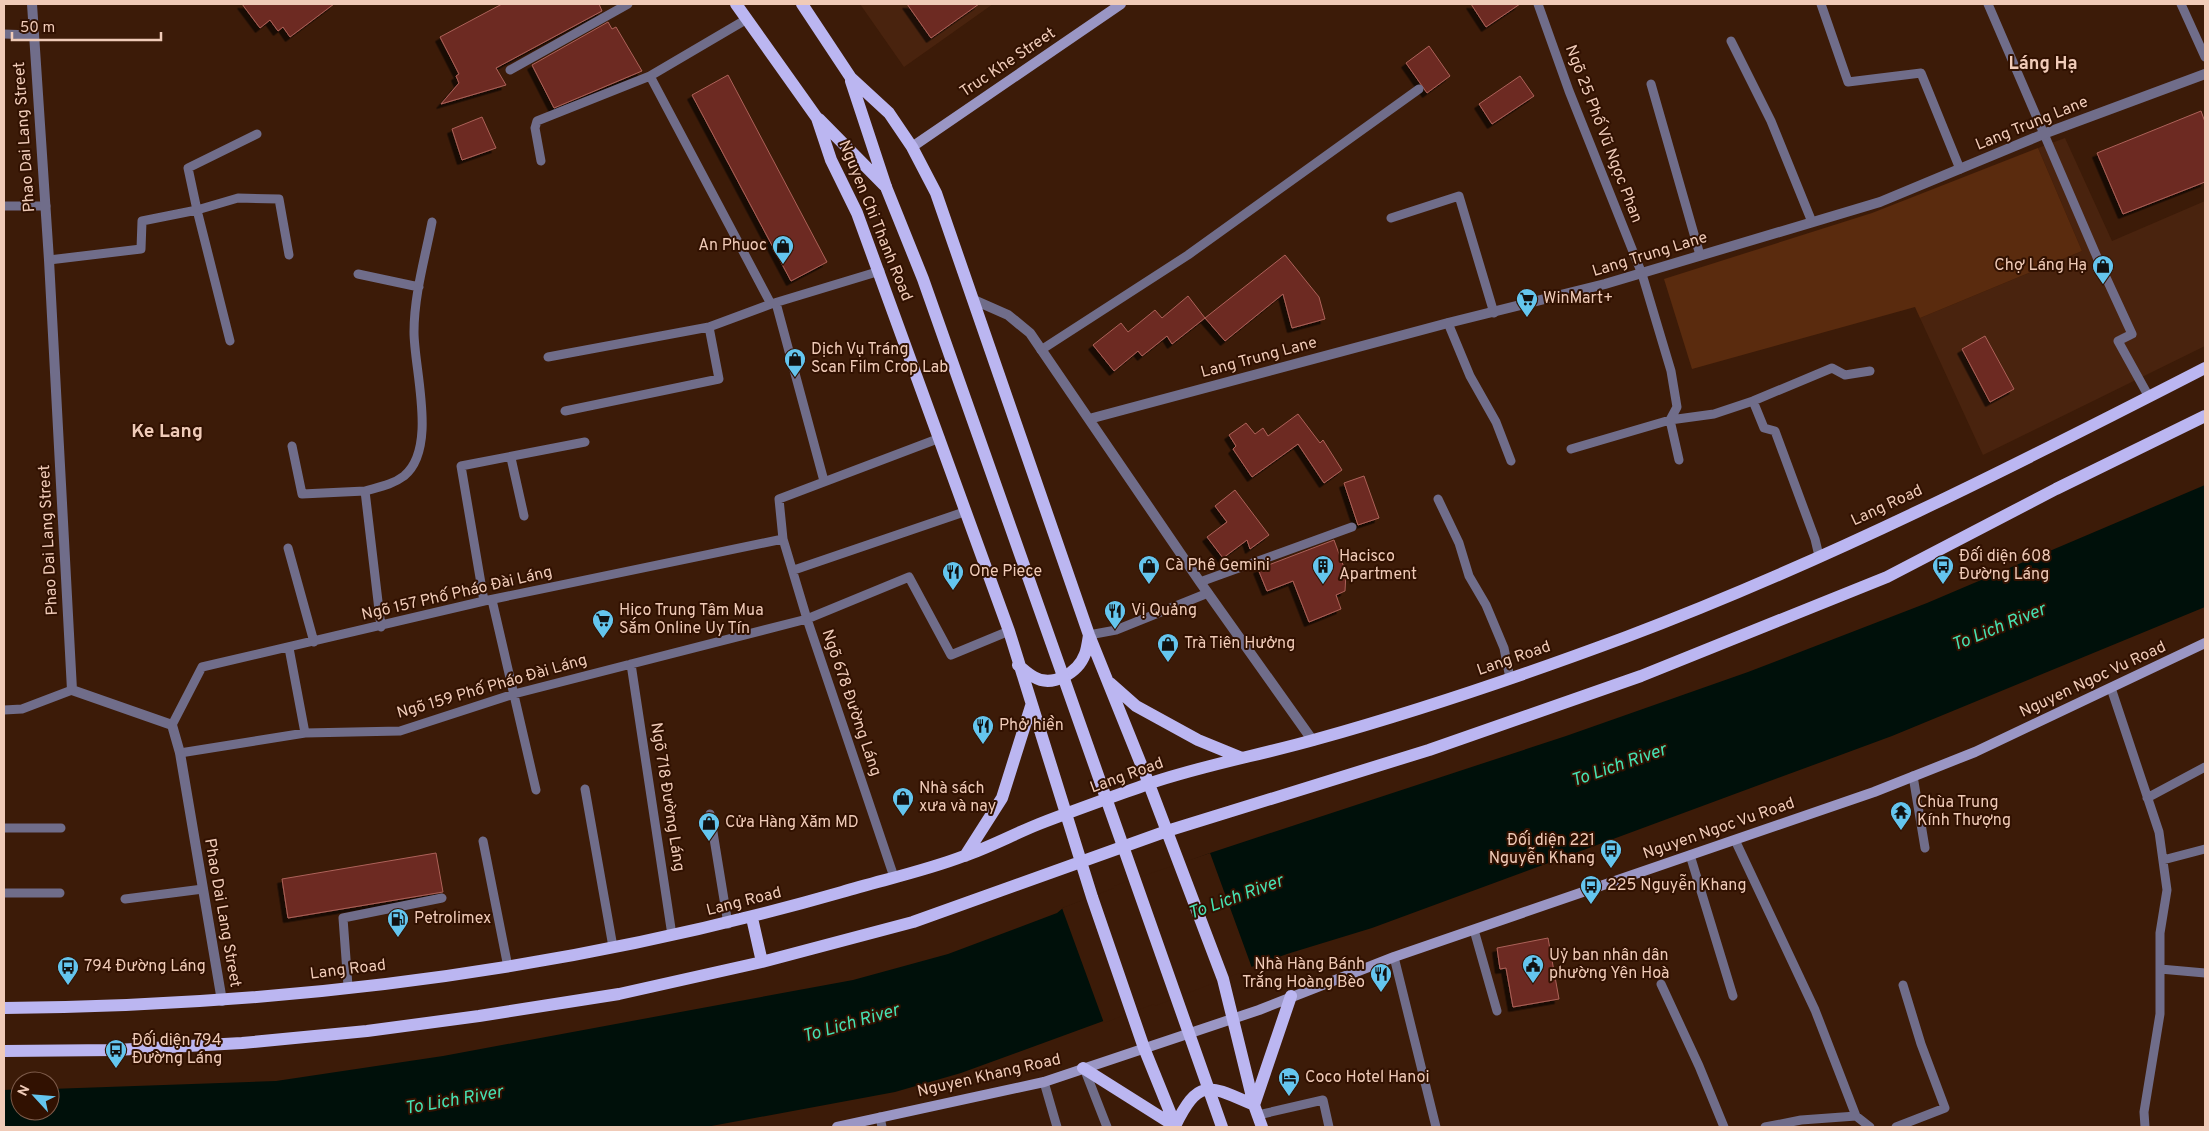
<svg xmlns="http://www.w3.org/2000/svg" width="2209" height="1131" font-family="Overpass,sans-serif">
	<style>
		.built { fill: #49230e }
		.green { fill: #5a2b0e }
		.water { fill: #00100a }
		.pier { fill: #3c1b08 }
		.building { fill: #6d2922; stroke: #ad6259; filter: url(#shadow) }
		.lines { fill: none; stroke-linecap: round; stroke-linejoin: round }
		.lane { stroke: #706d8a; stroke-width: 9 }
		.street { stroke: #706d8a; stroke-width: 10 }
		.secondary { stroke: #9a96c4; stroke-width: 10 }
		.primary { stroke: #bbb6f1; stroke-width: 12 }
		.primary-bridge { stroke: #bbb6f1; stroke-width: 12 }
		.labels { text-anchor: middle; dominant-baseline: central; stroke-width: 4; stroke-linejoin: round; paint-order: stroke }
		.street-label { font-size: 16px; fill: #f0cbb8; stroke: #311101 }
		.poi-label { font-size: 16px; fill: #f0cbb8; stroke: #311101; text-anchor: start }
		.neighbourhood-label { font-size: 18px; font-weight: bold; fill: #f0cbb8; stroke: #311101 }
		.water-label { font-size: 18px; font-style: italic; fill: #46e2b3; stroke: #311101 }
		.quarter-label { font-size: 19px; font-weight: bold; fill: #f0cbb8; stroke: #311101 }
	</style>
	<defs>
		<filter id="shadow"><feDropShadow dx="-4.5" dy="4.5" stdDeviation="0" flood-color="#0009"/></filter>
	</defs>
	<rect width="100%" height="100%" fill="#3c1b08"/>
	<path class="built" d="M860 4H993L904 67Z
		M2065 138 2112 241 2205 201V346L1983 455 1920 318 2082 251 2038 148Z"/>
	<path class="green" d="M2038 148 2082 251 1920 318 1915 307 1692 369 1664 279 1872 213Z"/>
	<path class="water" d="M2205 485V607L1892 736 1372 928 1287 954 961 1073 895 1092 706 1127H4V1090L20 1089V1111H50V1089L276 1081 443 1056 853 980 948 954 1057 913 1063 908 1210 853 1566 736 1748 672 1927 603Z"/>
	<path class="pier" d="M1210 853 1252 968 1155 1006 1154 1004 1104 1023 1062 908 1114 888V886Z"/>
	<path class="building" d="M242 4H334L290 37 283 27 278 31 270 20 260 28Z
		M502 4H599L602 11 496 68 506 85 441 104 459 83 456 76 459 74 440 37Z
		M907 4H979L931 38Z
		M1471 4H1520L1486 27Z
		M608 22 612 29 616 27 642 71 554 108 532 65Z
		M1429 46 1450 76 1427 93 1406 63Z
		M728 75 827 262 791 281 692 95Z
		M1520 76 1534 96 1492 124 1479 104Z
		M2201 111 2205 122V182L2123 214 2097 153Z
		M482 117 496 148 462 160 452 129Z
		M1285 255 1319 297 1325 319 1292 328 1283 294 1225 341 1205 318Z
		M1188 296 1205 318 1172 344 1167 336 1142 356 1138 351 1114 371 1093 345 1121 323 1128 332 1155 310 1162 318Z
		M1985 336 2014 389 1990 402 1962 349Z
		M1298 414 1320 443 1323 440 1342 470 1324 483 1298 444 1252 477 1233 449 1236 446 1229 435 1246 423 1255 434 1263 428 1268 436Z
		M1364 476 1379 518 1358 525 1344 483Z
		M1235 490 1269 535 1250 549 1247 540 1223 558 1207 537 1227 522 1215 506Z
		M1334 540 1346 573 1345 591 1336 595 1341 609 1309 622 1293 581 1267 591 1258 569Z
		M436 853 443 892 288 918 282 879Z
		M1548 938 1559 999 1513 1007 1506 968 1500 969 1497 948Z"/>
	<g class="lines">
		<path class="lane" d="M1538 4 1569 91 1642 274 1671 371 1677 407 1670 420 1679 460
			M1821 4 1848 82 1921 73 1960 169
			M1988 4 2103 271 2132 334 2118 341 2149 397
			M2181 4 2205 57
			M4 34 32 35
			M1731 41 1771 121 1812 222
			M510 70 628 4
			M650 76 771 304
			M1651 84 1700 255
			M541 161 535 128 537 121 650 76 747 19
			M4 206H46
			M1391 218 1459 196 1494 313
			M49 260 141 249 142 221 197 210 188 168 257 134
			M358 274 419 287
			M776 303 824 481
			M1448 323 1470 376 1496 422 1511 461
			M230 341 197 210 238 198 279 199 289 255
			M1041 350 1188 255 1419 89
			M548 357 709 327 771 304 880 271
			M1753 401 1764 428 1775 431 1815 539 1819 556
			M565 411 719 379 709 327
			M292 446 302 494 365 491
			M1571 449 1670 420 1714 414 1753 401 1832 368 1845 375 1870 371
			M511 458 524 516
			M1438 499 1459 543 1469 576 1486 605 1504 648 1510 678
			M288 548 314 642
			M794 570 964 512
			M1200 582 1352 527
			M492 600 536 790
			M484 601 461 466 585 442
			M381 627 365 491C379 487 392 485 404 476 438 448 414 370 414 332 414 295 425 258 432 222
			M1089 635 1116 630 1208 593
			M289 648 305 733
			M631 664 672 935
			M2111 688 2159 832 2167 890 2160 933V1014L2144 1112 2145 1127
			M4 710 22 709 72 690
			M172 725 202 667 484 601 783 539
			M180 753 305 733 400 731 514 694 807 619 909 577 951 655 1009 631
			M1913 776 1925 848
			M585 789 613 947
			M2147 798 2205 767
			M710 814 728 924
			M4 828H61
			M1735 840 1815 1010 1856 1116 1870 1127
			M483 841 508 967
			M1690 855 1733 996
			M2163 860 2205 849
			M894 877 807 619 783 539 779 499 940 438
			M4 893H60
			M125 899 203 889
			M1474 930 1497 1011
			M1394 957 1436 1127
			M2160 969 2205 973
			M1661 984 1699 1066 1724 1127
			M348 986 343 918 442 898
			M1084 1068 1107 1127
			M1044 1082 1057 1127
			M1258 1115 1323 1100 1329 1127
			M880 1117 882 1127
			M1765 1127 1801 1120 1856 1116
			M1896 1127 1945 1108 1921 1044 1903 985"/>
		<path class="street" d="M32 4 49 260 72 690 172 725 180 753 222 1001
			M974 300 1008 315 1030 333 1200 582 1313 741
			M1089 419 1448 323 1605 284 1880 202 2046 133 2205 74"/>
		<path class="secondary" d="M912 147 1121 4
			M837 1127 1044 1082 1259 1010 1394 957 1874 792 1975 752 2205 643"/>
		<path class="primary" d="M736 4 817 118 831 160 857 213 1009 631 1092 897 1144 1048 1176 1127
			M802 4 851 78 889 113 912 147 936 193 1089 635 1149 784 1223 979 1254 1105 1262 1127
			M851 81 886 187
			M819 119 884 185
			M1018 665C1023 669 1028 674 1034 677 1052 688 1078 673 1085 654 1087 649 1088 641 1089 635
			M1110 683 1136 706 1198 740 1242 758
			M965 856 1002 798 1031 706
			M752 918 762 962
			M4 1008C286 1006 570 970 842 892 882 880 925 871 964 856 990 847 1014 834 1039 824 1075 810 1112 797 1148 784 1203 765 1261 755 1317 739 1421 710 1524 675 1626 637 1823 563 2018 464 2205 368
			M4 1051 116 1050 242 1043 367 1031 479 1016 619 994 762 962 913 922 1167 831 1429 750 1641 676 1887 577 2056 489 2205 416
			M1083 1068 1175 1126
			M1254 1105 1291 996
			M1175 1126C1199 1077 1209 1085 1254 1105"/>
		<path class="primary-bridge" d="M886 187 923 279 1222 1127"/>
	</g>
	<defs>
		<g id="shop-pin" transform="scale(1.125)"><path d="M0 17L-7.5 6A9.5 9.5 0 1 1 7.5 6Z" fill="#64c5ee" stroke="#311101"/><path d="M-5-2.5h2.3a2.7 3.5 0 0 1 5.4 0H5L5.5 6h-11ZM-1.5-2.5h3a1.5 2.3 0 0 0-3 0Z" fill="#111"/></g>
		<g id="supermarket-pin" transform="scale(1.125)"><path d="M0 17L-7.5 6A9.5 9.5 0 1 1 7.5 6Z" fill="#64c5ee" stroke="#311101"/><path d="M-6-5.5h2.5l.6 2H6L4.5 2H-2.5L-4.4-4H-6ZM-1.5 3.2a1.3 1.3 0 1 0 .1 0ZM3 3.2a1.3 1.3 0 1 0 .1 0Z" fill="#111"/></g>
		<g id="building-pin" transform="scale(1.125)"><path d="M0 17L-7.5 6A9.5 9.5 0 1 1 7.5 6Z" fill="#64c5ee" stroke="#311101"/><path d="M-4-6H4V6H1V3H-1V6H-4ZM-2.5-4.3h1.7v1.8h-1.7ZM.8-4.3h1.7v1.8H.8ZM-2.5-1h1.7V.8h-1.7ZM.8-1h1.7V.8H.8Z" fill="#111"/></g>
		<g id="bus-pin" transform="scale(1.125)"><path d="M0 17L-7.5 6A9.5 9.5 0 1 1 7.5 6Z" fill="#64c5ee" stroke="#311101"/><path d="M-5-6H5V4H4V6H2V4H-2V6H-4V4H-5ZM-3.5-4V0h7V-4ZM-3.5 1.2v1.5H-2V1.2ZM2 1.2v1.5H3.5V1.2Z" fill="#111"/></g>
		<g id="restaurant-pin" transform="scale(1.125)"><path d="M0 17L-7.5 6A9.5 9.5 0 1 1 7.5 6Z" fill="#64c5ee" stroke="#311101"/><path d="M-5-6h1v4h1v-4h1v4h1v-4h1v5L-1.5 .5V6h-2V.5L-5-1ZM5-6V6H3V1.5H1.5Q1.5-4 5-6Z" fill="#111"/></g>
		<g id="temple-pin" transform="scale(1.125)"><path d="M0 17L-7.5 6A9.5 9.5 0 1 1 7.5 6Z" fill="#64c5ee" stroke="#311101"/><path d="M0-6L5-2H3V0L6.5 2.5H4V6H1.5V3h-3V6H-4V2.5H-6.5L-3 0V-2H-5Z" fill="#111"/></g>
		<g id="fuel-pin" transform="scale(1.125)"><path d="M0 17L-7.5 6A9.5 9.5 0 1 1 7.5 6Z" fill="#64c5ee" stroke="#311101"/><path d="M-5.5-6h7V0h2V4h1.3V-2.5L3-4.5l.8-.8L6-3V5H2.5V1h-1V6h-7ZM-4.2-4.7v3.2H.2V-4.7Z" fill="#111"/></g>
		<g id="civic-pin" transform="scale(1.125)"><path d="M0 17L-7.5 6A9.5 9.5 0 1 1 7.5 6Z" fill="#64c5ee" stroke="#311101"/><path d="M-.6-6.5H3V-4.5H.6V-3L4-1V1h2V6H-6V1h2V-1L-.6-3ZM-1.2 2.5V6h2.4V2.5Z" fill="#111"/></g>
		<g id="hotel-pin" transform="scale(1.125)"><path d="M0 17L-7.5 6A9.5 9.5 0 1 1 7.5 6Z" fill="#64c5ee" stroke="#311101"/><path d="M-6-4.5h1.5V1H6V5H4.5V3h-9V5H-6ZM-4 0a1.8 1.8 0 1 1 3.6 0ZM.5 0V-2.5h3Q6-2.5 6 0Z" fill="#111"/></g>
	</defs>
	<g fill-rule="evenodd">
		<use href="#shop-pin" x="783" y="246"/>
		<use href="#shop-pin" x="2103" y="266"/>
		<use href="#supermarket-pin" x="1527" y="299"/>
		<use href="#shop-pin" x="795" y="359"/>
		<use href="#shop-pin" x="1149" y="566"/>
		<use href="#building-pin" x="1323" y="566"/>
		<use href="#bus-pin" x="1943" y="566"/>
		<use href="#restaurant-pin" x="953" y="572"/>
		<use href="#restaurant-pin" x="1115" y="611"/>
		<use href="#supermarket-pin" x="603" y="620"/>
		<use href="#shop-pin" x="1168" y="644"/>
		<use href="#restaurant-pin" x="983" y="726"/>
		<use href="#shop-pin" x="903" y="798"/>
		<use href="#temple-pin" x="1901" y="812"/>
		<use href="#shop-pin" x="709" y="823"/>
		<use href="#bus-pin" x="1611" y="850"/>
		<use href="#bus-pin" x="1591" y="886"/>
		<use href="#fuel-pin" x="398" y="919"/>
		<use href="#civic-pin" x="1533" y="965"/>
		<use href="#bus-pin" x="68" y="967"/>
		<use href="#restaurant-pin" x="1381" y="974"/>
		<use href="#bus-pin" x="116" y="1050"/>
		<use href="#hotel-pin" x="1289" y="1078"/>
	</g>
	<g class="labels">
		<g class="street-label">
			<text transform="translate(1008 63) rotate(-34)">Truc Khe Street</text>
			<text transform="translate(2032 124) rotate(-22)">Lang Trung Lane</text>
			<text transform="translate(1603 134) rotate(69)">Ngõ 25 Phố Vũ Ngọc Phan</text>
			<text transform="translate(25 137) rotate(-94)">Phao Dai Lang Street</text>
			<text transform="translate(875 221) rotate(68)">Nguyen Chi Thanh Road</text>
			<text transform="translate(1650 255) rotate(-17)">Lang Trung Lane</text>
			<text transform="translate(1259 358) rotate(-15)">Lang Trung Lane</text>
			<text transform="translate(1887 506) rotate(-25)">Lang Road</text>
			<text transform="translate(49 540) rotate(-93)">Phao Dai Lang Street</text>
			<text transform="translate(457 594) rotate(-13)">Ngõ 157 Phố Pháo Đài Láng</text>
			<text transform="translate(1514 659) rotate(-19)">Lang Road</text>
			<text transform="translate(2093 680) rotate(-25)">Nguyen Ngoc Vu Road</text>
			<text transform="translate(492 687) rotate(-16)">Ngõ 159 Phố Pháo Đài Láng</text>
			<text transform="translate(851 703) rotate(71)">Ngõ 678 Đường Láng</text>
			<text transform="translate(1127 776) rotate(-20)">Lang Road</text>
			<text transform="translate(667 797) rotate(81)">Ngõ 718 Đường Láng</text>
			<text transform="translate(1719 829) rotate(-19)">Nguyen Ngoc Vu Road</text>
			<text transform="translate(744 902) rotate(-14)">Lang Road</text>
			<text transform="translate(222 913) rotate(80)">Phao Dai Lang Street</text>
			<text transform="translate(348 970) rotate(-7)">Lang Road</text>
			<text transform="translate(989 1076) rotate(-13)">Nguyen Khang Road</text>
		</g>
		<g class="poi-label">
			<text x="767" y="246" text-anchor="end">An Phuoc</text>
			<text x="2087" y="266" text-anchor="end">Chợ Láng Hạ</text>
			<text x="1543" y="299">WinMart+</text>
			<text x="811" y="350">Dịch Vụ Tráng<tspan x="811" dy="18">Scan Film Crop Lab</tspan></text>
			<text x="1339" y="557">Hacisco<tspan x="1339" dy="18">Apartment</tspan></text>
			<text x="1959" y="557">Đối diện 608<tspan x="1959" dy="18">Đường Láng</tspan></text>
			<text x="1165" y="566">Cà Phê Gemini</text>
			<text x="969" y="572">One Piece</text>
			<text x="619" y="611">Hico Trung Tâm Mua<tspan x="619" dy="18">Sắm Online Uy Tín</tspan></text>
			<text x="1131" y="611">Vị Quảng</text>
			<text x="1184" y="644">Trà Tiên Hưởng</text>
			<text x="999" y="726">Phở hiền</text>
			<text x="919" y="789">Nhà sách<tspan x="919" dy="18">xưa và nay</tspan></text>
			<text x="1917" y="803">Chùa Trung<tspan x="1917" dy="18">Kính Thượng</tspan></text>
			<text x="725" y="823">Cửa Hàng Xăm MD</text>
			<text x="1595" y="841" text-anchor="end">Đối diện 221<tspan x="1595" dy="18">Nguyễn Khang</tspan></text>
			<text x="1607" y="886">225 Nguyễn Khang</text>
			<text x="414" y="919">Petrolimex</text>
			<text x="1549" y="956">Uỷ ban nhân dân<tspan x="1549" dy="18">phường Yên Hoà</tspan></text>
			<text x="1365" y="965" text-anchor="end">Nhà Hàng Bánh<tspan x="1365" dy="18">Trắng Hoàng Bèo</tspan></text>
			<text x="84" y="967">794 Đường Láng</text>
			<text x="132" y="1041">Đối diện 794<tspan x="132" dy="18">Đường Láng</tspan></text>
			<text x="1305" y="1078">Coco Hotel Hanoi</text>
		</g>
		<g class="neighbourhood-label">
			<text x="2043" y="64">Láng Hạ</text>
		</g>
		<g class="water-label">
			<text transform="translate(1999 628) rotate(-22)">To Lich River</text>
			<text transform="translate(1619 766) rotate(-19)">To Lich River</text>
			<text transform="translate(1236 898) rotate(-20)">To Lich River</text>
			<text transform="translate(851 1024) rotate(-16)">To Lich River</text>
			<text transform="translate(454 1101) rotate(-10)">To Lich River</text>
		</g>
		<g class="quarter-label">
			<text x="167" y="432">Ke Lang</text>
		</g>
	</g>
	<rect width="2209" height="1131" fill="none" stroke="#f0cbb8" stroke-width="10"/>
	<g transform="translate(35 1096) rotate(296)"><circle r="24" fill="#311101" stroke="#7d5b4a"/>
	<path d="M0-4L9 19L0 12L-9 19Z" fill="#64c5ee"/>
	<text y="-8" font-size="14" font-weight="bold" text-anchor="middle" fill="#f0cbb8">N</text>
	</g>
	<path d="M12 32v8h149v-8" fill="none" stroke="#f0cbb8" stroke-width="2.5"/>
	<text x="20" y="32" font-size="15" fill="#f0cbb8" stroke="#311101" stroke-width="4" paint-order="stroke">50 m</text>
</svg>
